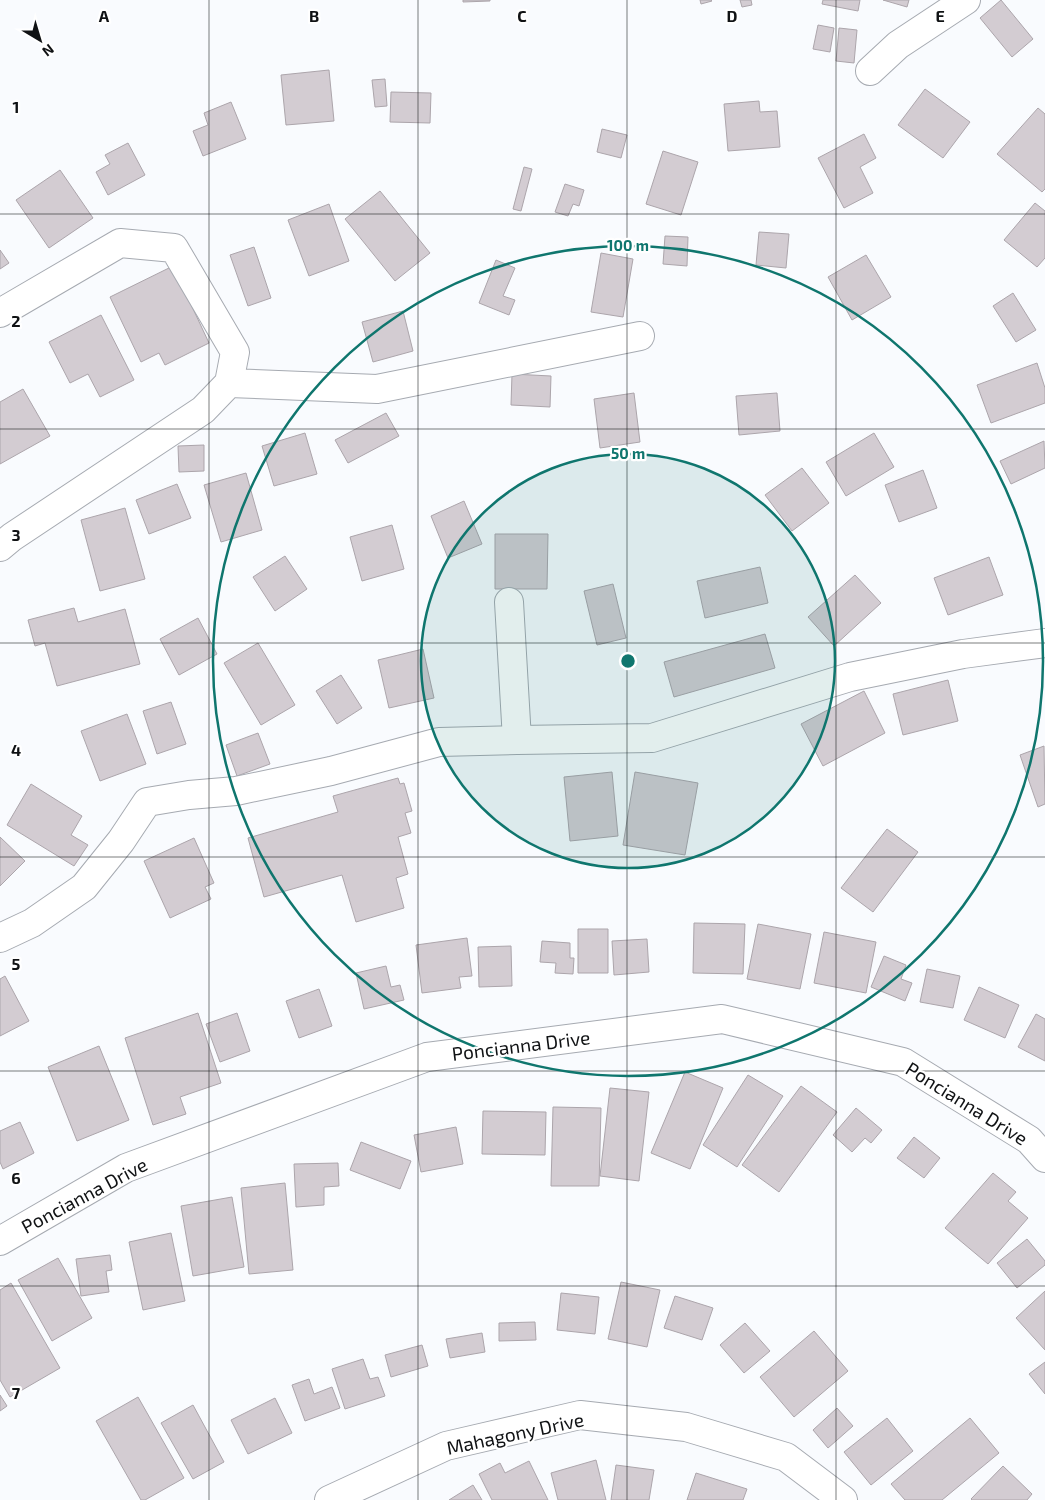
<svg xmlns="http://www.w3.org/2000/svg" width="1045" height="1500" font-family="'Exo 2',sans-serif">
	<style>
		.building { fill: #d3ccd2; stroke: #aca5ab }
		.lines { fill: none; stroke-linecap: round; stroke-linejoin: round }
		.minor-casing { stroke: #a6aab1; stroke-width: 30 }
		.minor { stroke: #fff; stroke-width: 28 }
		.grid { fill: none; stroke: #101214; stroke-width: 1; stroke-opacity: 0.55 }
		.ring { fill: none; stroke: #0f766e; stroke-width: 2.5 }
		.labels { text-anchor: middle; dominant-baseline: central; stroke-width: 4.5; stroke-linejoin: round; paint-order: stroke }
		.street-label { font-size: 19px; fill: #101214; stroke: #fff }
		.grid-label { font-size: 16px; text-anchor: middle; font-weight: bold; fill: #101214; stroke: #fff; stroke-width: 4.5; stroke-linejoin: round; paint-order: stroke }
		.centre { fill: #0f766e; stroke: #fff; stroke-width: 2.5 }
		.ring-label { font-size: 15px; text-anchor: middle; font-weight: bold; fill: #0f766e; stroke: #fff; stroke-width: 4.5; stroke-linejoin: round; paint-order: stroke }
	</style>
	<rect width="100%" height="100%" fill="#f9fbfe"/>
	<path class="building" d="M463 0H490V1L463 2Z
		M700 0H711L712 1 701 4Z
		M740 0H751L752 5 742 7Z
		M823 0H860L858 11 822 4Z
		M883 0H909L907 7Z
		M1001 0 1033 39 1012 57 980 18Z
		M818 25 834 28 830 52 813 49Z
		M839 28 857 30 854 63 836 61Z
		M329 70 334 121 286 125 281 75Z
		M385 79 387 106 375 107 372 80Z
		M925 89 970 122 943 158 898 125Z
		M391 92 431 93 430 123 390 122Z
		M759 101 760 112 777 111 780 147 728 151 724 104Z
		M231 102 246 139 203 156 193 131 208 125 204 113Z
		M1038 108 1045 114V189L1042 192 997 154Z
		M602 129 627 135 621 158 597 152Z
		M864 134 876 158 860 167 873 193 844 208 818 158Z
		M128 143 145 175 108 195 96 172 110 164 105 155Z
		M663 151 698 162 681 215 646 204Z
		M524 167 532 169 521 211 513 209Z
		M60 170 93 218 49 248 16 200Z
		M565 184 584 190 579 206 573 204 568 216 555 212Z
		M380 191 430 253 395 281 345 219Z
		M1035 203 1045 211V258L1037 267 1004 240Z
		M329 204 349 261 309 276 288 220Z
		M759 232 789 234 786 268 756 265Z
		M665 236 688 237 687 266 663 264Z
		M254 247 271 298 248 306 230 255Z
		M0 250 9 263 0 269Z
		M601 253 633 259 623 317 591 312Z
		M866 255 891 297 852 320 828 277Z
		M496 260 515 268 503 296 515 300 509 315 479 303Z
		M173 266 209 343 165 365 159 353 141 362 110 297Z
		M1013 293 1036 330 1016 342 993 306Z
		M403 311 413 351 373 362 362 322Z
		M101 315 134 380 100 397 88 374 70 383 49 342Z
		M1037 363 1045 388V403L991 423 977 385Z
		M512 374 551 376 550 407 511 405Z
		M23 389 50 436 0 464V402Z
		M634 393 640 442 600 448 594 399Z
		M777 393 780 431 739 435 736 396Z
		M386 413 399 436 348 463 335 440Z
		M305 433 317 474 274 486 262 446Z
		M874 433 894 467 846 496 826 462Z
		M1044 441 1045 468 1011 484 1000 461Z
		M204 445V471L179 472 178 446Z
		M802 468 829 503 792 531 765 495Z
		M923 470 937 508 899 522 885 485Z
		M246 473 262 530 221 542 204 485Z
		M177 484 191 518 149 534 136 500Z
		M464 501 482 544 448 558 431 516Z
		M125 508 145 579 100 591 81 520Z
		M392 525 404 569 362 581 350 537Z
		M495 534H548L547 589H495Z
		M285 556 307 589 275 611 253 577Z
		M989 557 1003 595 948 615 934 578Z
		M760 567 768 603 705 618 697 581Z
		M855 575 881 603 834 646 808 617Z
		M613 584 626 638 597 645 584 591Z
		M74 608 78 622 125 609 140 664 57 686 45 643 35 646 28 620Z
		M198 618 217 654 179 675 160 639Z
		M765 634 775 668 674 697 664 662Z
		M258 643 295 705 261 725 224 663Z
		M423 649 434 698 389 708 378 660Z
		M341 675 362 708 337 724 316 691Z
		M948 680 958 721 903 735 893 694Z
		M864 691 885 733 823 766 801 724Z
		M171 702 186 744 157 754 143 711Z
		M127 714 146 764 100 781 81 731Z
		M258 733 270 764 237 776 226 745Z
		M1044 746 1045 804 1038 807 1020 755Z
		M612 772 618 836 570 841 564 777Z
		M635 772 698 783 685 855 623 845Z
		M398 778 400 784 404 783 412 811 405 813 411 833 398 837 408 874 396 878 404 908 356 922 342 875 264 897 248 838 338 812 333 796Z
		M31 784 82 816 71 835 88 845 74 866 7 825Z
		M887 829 918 852 873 912 841 888Z
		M0 837 25 861 0 886Z
		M194 838 214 883 205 887 211 899 170 918 144 861Z
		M694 923 745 924 743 974 693 973Z
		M758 924 811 934 800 989 747 979Z
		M578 929H608V973H578Z
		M824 932 876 942 866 993 814 983Z
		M467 938 472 976 459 977 461 988 422 993 416 945Z
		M647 939 649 972 614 975 612 941Z
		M542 941 570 943V958H574L573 974 555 973 556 963 540 962Z
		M511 946 512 986 479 987 478 947Z
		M884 956 906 965 901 979 912 983 905 1001 871 987Z
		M386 966 391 987 400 985 404 1000 364 1009 356 973Z
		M927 969 960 976 953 1008 920 1002Z
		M5 976 29 1021 0 1036V979Z
		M979 987 1019 1005 1005 1038 964 1020Z
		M319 989 332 1026 299 1038 286 1001Z
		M198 1013 221 1083 180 1097 186 1114 153 1125 125 1038Z
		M237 1013 250 1051 220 1062 206 1024Z
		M1036 1014 1045 1019V1061L1018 1047Z
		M99 1046 129 1120 77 1141 48 1067Z
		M685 1072 723 1088 690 1169 651 1153Z
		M748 1075 783 1096 737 1167 703 1145Z
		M801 1086 837 1112 779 1192 742 1165Z
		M610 1088 649 1092 639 1181 600 1176Z
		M553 1107 601 1108 599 1186H551Z
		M856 1108 882 1130 871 1143 865 1138 852 1152 833 1135Z
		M483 1111 546 1112 545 1155 482 1154Z
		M20 1122 34 1153 3 1169 0 1162V1131Z
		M456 1127 463 1164 421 1172 414 1135Z
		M914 1137 940 1158 924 1178 897 1158Z
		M361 1142 411 1161 400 1189 350 1170Z
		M338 1163 339 1186 324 1187V1205L296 1207 294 1164Z
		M993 1173 1016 1192 1008 1201 1028 1218 988 1264 945 1228Z
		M285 1183 293 1270 249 1274 241 1188Z
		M232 1197 244 1267 193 1276 181 1206Z
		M171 1233 185 1301 143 1310 129 1242Z
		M1027 1239 1045 1261V1265L1017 1288 997 1263Z
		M110 1255 112 1270 106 1271 109 1292 81 1296 76 1259Z
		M58 1258 92 1318 52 1341 18 1280Z
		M621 1282 660 1290 647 1347 608 1339Z
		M11 1283 60 1368 10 1397 0 1380V1290Z
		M1045 1291V1350L1016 1318Z
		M561 1293 599 1297 595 1334 557 1330Z
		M675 1296 713 1308 702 1340 664 1328Z
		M535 1322 536 1340 499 1341V1323Z
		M745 1323 770 1351 744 1373 720 1345Z
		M814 1331 848 1371 794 1417 760 1377Z
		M482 1333 485 1352 450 1358 446 1339Z
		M422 1345 428 1366 391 1377 385 1355Z
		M363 1359 370 1379 378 1377 385 1396 345 1409 332 1369Z
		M1045 1362V1394L1029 1374Z
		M309 1379 314 1394 332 1387 340 1408 305 1421 292 1385Z
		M0 1395 7 1406 0 1411Z
		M138 1397 184 1478 145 1500H141L96 1421Z
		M275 1398 292 1433 248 1454 231 1420Z
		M193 1405 224 1462 193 1479 161 1423Z
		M837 1408 853 1426 828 1448 813 1430Z
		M887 1418 913 1451 871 1485 844 1452Z
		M970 1418 999 1453 942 1500H905L891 1484Z
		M596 1460 606 1500H558L551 1473Z
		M529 1461 548 1500H492L479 1474 500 1463 505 1473Z
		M616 1465 654 1470 649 1500H611Z
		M1003 1466 1032 1494 1027 1500H972L971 1499Z
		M696 1473 747 1489 743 1500H687Z
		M473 1485 482 1500H449Z"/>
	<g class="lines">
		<g class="minor-casing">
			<path id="minor" d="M870 71 898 45 966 0
				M0 313 120 243 174 248 235 352 229 383 203 410 12 537 0 547
				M229 383 377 389 640 336
				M509 602 517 740 652 738 850 677 963 654 1045 643
				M0 938 32 923 84 887 121 841 147 802 189 795 236 791 331 771 439 742 517 740
				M0 1241 126 1168 427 1057 722 1019 903 1062 1029 1140 1045 1158
				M329 1500 446 1446 580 1415 686 1427 786 1457 843 1500"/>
		</g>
		<use href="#minor" class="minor"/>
	</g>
	<path class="grid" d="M209 0V1500M418 0V1500M627 0V1500M836 0V1500M0 214H1045M0 429H1045M0 643H1045M0 857H1045M0 1071H1045M0 1286H1045"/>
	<circle cx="628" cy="661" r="207" fill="#0f766e" fill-opacity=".12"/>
	<g class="ring">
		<circle cx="628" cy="661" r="207"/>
		<circle cx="628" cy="661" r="415"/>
	</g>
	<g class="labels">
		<g class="street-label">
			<text transform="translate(521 1045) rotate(-7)">Poncianna Drive</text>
			<text transform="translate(967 1103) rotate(32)">Poncianna Drive</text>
			<text transform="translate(84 1195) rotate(-28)">Poncianna Drive</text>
			<text transform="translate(515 1433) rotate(-12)">Mahagony Drive</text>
		</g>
	</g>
	<g class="grid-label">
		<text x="104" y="22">A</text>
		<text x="314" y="22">B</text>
		<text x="522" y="22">C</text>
		<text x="732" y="22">D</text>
		<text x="940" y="22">E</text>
		<text x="16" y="113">1</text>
		<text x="16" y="327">2</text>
		<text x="16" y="541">3</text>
		<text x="16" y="756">4</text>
		<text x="16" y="970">5</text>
		<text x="16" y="1184">6</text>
		<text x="16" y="1399">7</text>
	</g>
	<circle cx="628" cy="661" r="8" class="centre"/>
	<g class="ring-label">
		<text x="628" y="251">100 m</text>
		<text x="628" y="459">50 m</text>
	</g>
	<g transform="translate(40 40) rotate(142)" stroke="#ffffff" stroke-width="4" paint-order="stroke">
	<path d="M0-4L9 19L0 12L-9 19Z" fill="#101214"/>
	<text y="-8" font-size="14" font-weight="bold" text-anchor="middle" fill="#101214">N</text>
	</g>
</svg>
